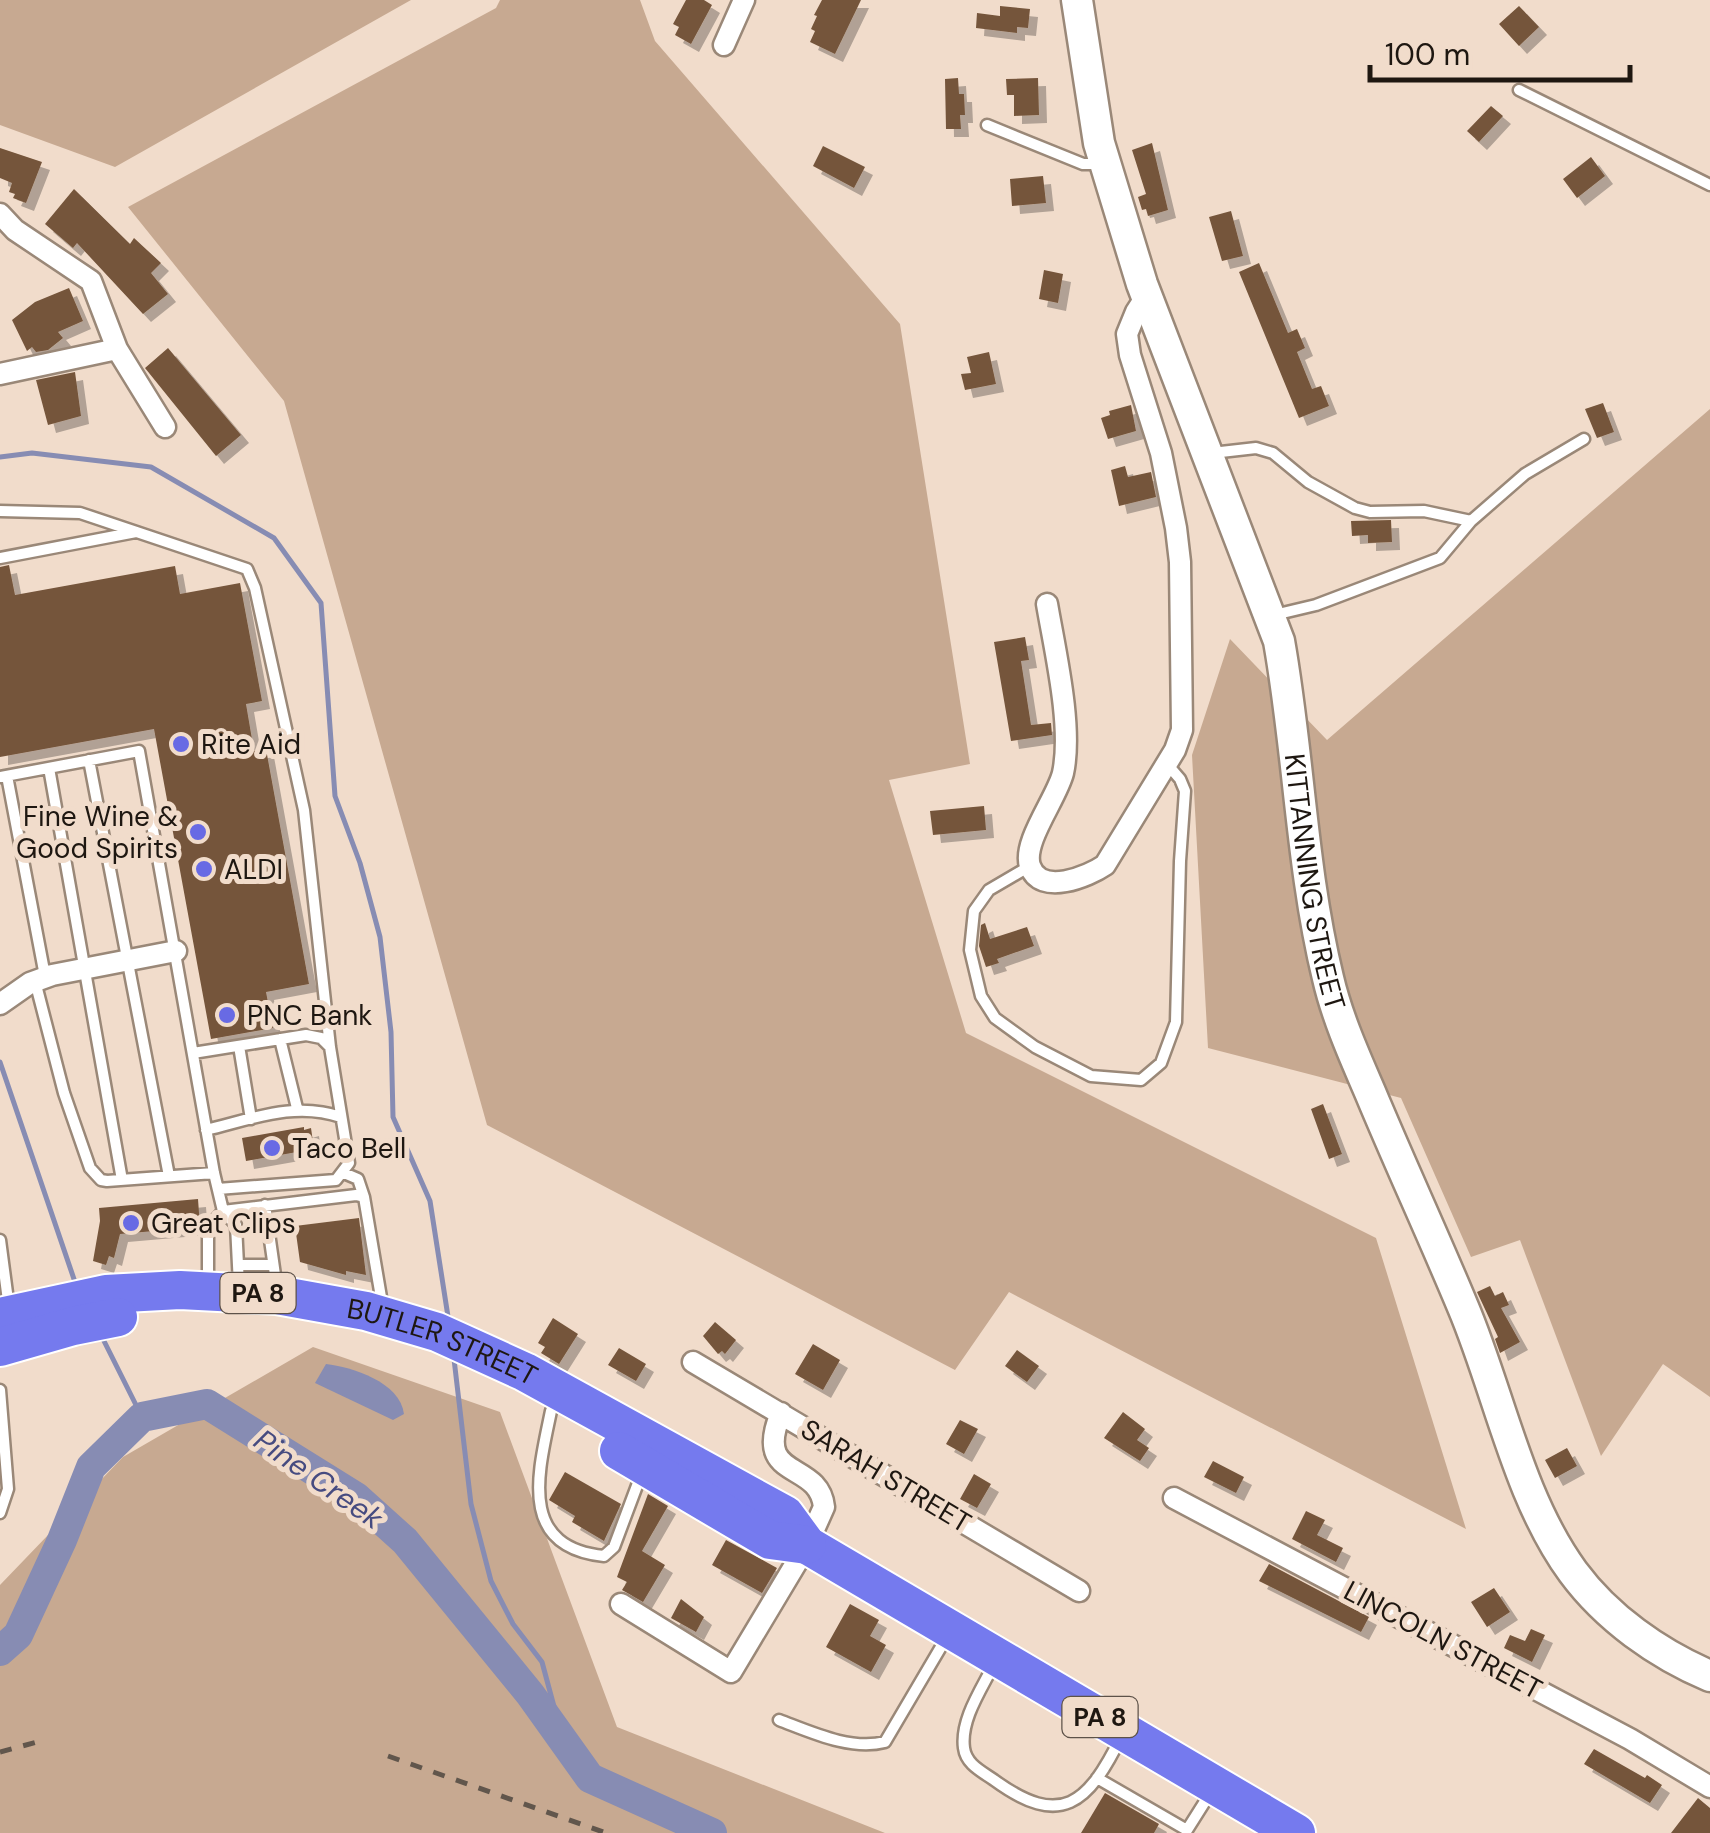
<svg xmlns="http://www.w3.org/2000/svg" width="1710" height="1833" font-family="'DM Sans',sans-serif">
	<style>
		.green { fill: #c7a991 }
		.water { fill: #878cb3 }
		.lines { fill: none; stroke-linecap: round; stroke-linejoin: round }
		.stream { stroke: #878cb3; stroke-width: 5 }
		.river { stroke: #878cb3; stroke-width: 30 }
		.building { fill: #75553b; filter: url(#shadow) }
		.lane-casing { stroke: #9a8878; stroke-width: 15 }
		.street-casing { stroke: #9a8878; stroke-width: 25 }
		.secondary-casing { stroke: #9a8878; stroke-width: 35 }
		.highway-casing { stroke: #fff; stroke-width: 42 }
		.lane { stroke: #fff; stroke-width: 10 }
		.street { stroke: #fff; stroke-width: 20 }
		.secondary { stroke: #fff; stroke-width: 30 }
		.highway { stroke: #757aee; stroke-width: 38 }
		.rail { stroke: #61564c; stroke-width: 5; stroke-dasharray: 12 12; stroke-linecap: butt }
		.poi-dot { fill: #686ae4; stroke: #f1dccb; stroke-width: 4 }
		.labels { text-anchor: middle; dominant-baseline: central; stroke-width: 10; stroke-linejoin: round; paint-order: stroke }
		.shield { fill: #f1dccb; stroke: #5d5249; stroke-width: 2.5 }
		.shield-label { font-size: 25px; font-weight: bold; fill: #1e1711 }
		.poi-label { font-size: 28px; fill: #1e1711; stroke: #f1dccb; text-anchor: start }
		.street-label { font-size: 28px; fill: #1e1711; stroke: #f1dccb }
		.water-label { font-size: 30px; font-style: italic; fill: #464b80; stroke: #f1dccb }
	</style>
	<defs>
		<filter id="shadow"><feDropShadow dx="8" dy="8" stdDeviation="0" flood-color="#0004"/></filter>
	</defs>
	<rect width="100%" height="100%" fill="#f1dccb"/>
	<path class="green" d="M0 0H411L115 167 0 125Z
		M500 0H640L655 41 900 324 970 764 889 780 966 1033 1376 1238 1466 1529 1009 1292 955 1370 487 1125 284 401 128 207 496 8Z
		M1710 409V1397L1663 1364 1601 1456 1520 1240 1471 1257 1401 1098 1208 1048 1192 755 1230 639 1327 740Z
		M313 1347 500 1412 617 1727 885 1833H0V1585L123 1457Z"/>
	<path class="water" d="M326 1364C352 1367 400 1382 404 1414L393 1420 315 1383Z"/>
	<g class="lines">
		<path class="stream" d="M0 457 32 453 151 467 274 538 321 603 335 796 360 863 380 937 391 1032 393 1117 430 1201 449 1323
			M0 1062 76 1285
			M101 1335 142 1417
			M454 1359 471 1504 491 1581 513 1624 542 1662 563 1740"/>
		<path class="river" d="M0 1651 18 1635 62 1540 91 1467 142 1417 207 1404 356 1497 405 1541 530 1694 590 1778 712 1833"/>
	</g>
	<path class="building" d="M686 0H704L712 5 691 44 675 35 679 27 673 24Z
		M822 0H861L835 54 810 42 815 31 811 29 817 16 814 15Z
		M1000 6 1030 9 1028 28 1017 27V33L976 28 977 13 1000 16Z
		M1519 6 1539 27 1519 46 1499 24Z
		M958 78 959 94H964L965 115H960L961 129H946L945 79Z
		M1038 78 1039 115 1014 116V95H1007L1006 79Z
		M1491 106 1503 116 1479 142 1467 131Z
		M1152 143 1168 210 1148 216 1146 209 1142 210 1138 197 1146 194 1132 150Z
		M823 146 865 167 854 188 813 166Z
		M0 148 42 162 26 203 13 198 15 194 9 192 12 183 0 178Z
		M1591 157 1605 176 1577 198 1563 179Z
		M1043 176 1046 203 1012 206 1010 179Z
		M74 189 130 244 134 238 161 263 151 273 168 294 143 314 77 243 73 248 45 224Z
		M1231 211 1243 256 1222 261 1209 217Z
		M1259 263 1288 333 1297 329 1305 348 1297 352 1312 389 1321 386 1329 406 1299 418 1239 272Z
		M1044 270 1063 274 1058 303 1039 299Z
		M69 288 83 321 58 332 63 338 48 350 36 352 32 347 27 351 12 320 35 302Z
		M168 348 241 435 216 456 145 368Z
		M989 352 996 384 965 390 961 374 971 373 967 357Z
		M75 372 81 416 48 425 36 380Z
		M1603 403 1614 432 1597 438 1585 409Z
		M1131 405 1136 431 1108 439 1101 418 1110 415 1109 411Z
		M1125 466 1128 477 1151 472 1156 497 1119 506 1111 470Z
		M1391 520 1392 542 1368 543V535L1352 536 1351 521Z
		M9 565 15 595 175 566 180 594 240 583 262 701 246 704 254 751 266 749 309 984 266 992 273 1028 211 1039 154 729 0 757V567Z
		M1025 637 1029 660 1021 661 1031 725 1051 723 1052 735 1011 741 994 642Z
		M984 806 986 830 933 835 930 811Z
		M985 923 990 939 1027 927 1034 946 997 959 999 963 986 967 979 946 981 925Z
		M1323 1104 1342 1154 1329 1159 1311 1109Z
		M304 1127V1130L311 1128 314 1149 246 1161 242 1138Z
		M198 1199 200 1227 120 1234 114 1258 109 1256 106 1265 93 1261 100 1221 99 1208Z
		M359 1218 366 1275 346 1271V1275L300 1262 295 1226Z
		M1490 1286 1495 1296 1503 1292 1509 1305 1501 1308 1520 1342 1500 1353 1495 1339 1498 1337 1477 1292Z
		M553 1318 578 1334 559 1364 541 1353 545 1347 538 1343Z
		M715 1322 736 1340 725 1354 722 1351 718 1354 703 1336Z
		M813 1344 840 1360 823 1390 795 1374Z
		M619 1348 646 1364 636 1381 608 1365Z
		M1017 1350 1039 1366 1027 1382 1005 1366Z
		M1123 1412 1145 1429 1137 1440 1149 1448 1140 1461 1104 1438Z
		M960 1420 978 1429 964 1454 946 1444Z
		M1567 1448 1577 1466 1555 1478 1545 1460Z
		M1213 1461 1244 1477 1236 1493 1204 1477Z
		M565 1472 621 1504 604 1541 572 1522 575 1516 549 1500Z
		M974 1474 991 1484 977 1508 960 1499Z
		M648 1494 668 1506 642 1551 665 1565 643 1602 622 1590 627 1582 617 1577Z
		M1306 1511 1325 1520 1317 1535 1343 1548 1336 1562 1292 1539Z
		M726 1540 777 1568 762 1593 712 1565Z
		M1269 1564 1369 1617 1361 1632 1259 1581Z
		M1494 1588 1510 1612 1487 1627 1471 1602Z
		M681 1599 704 1617 696 1632 671 1618Z
		M850 1604 879 1620 870 1636 886 1645 871 1672 826 1647Z
		M1531 1629 1545 1635 1532 1662 1504 1648 1510 1635 1525 1641Z
		M1594 1749 1645 1778 1647 1775 1662 1785 1650 1803 1584 1764Z
		M1105 1793 1159 1824 1154 1833H1081Z
		M1698 1798 1710 1808V1833H1671Z"/>
	<g class="lines">
		<g class="lane-casing">
			<path id="lane" d="M1519 90 1710 185
				M987 125 1083 164H1100
				M1212 453 1256 448 1273 453 1308 482 1355 508 1370 512 1424 511 1471 521
				M0 511 80 513 247 569 255 588 304 810 330 1047 349 1163 336 1180 218 1189
				M0 558 136 532
				M1274 615 1316 605 1440 558 1471 521 1525 474 1584 439
				M89 760 169 1176
				M49 768 122 1180
				M7 776 45 976
				M0 777 139 751 214 1173 223 1211 236 1225 239 1285
				M1030 866 989 890 974 911 970 950 981 996 995 1018 1035 1047 1091 1076 1141 1080 1161 1063 1176 1022 1180 861 1185 791 1180 779 1167 764
				M35 981 64 1093 90 1168 101 1180 107 1181 214 1173
				M280 1039 297 1108
				M239 1046 251 1119
				M193 1053 306 1035 321 1038 330 1047
				M206 1130C252 1119 295 1101 341 1117
				M344 1173 358 1179 364 1197
				M265 1205 277 1289
				M0 1240 9 1308
				M238 1265H273
				M208 1284V1228L223 1211 356 1195 364 1197 383 1309
				M0 1390 8 1489 0 1513
				M551 1411C539 1470 516 1547 604 1556L614 1547 641 1475
				M995 1662C983 1687 960 1719 964 1748 966 1764 981 1771 994 1780 1061 1829 1088 1804 1121 1737
				M779 1720C811 1732 851 1751 885 1742L948 1635
				M1097 1778 1187 1830 1211 1792"/>
		</g>
		<g class="street-casing">
			<path id="street" d="M724 45 744 0
				M0 214 15 230 91 281 117 349 165 427
				M0 374 117 349
				M1047 604C1055 651 1073 727 1063 773 1057 798 1022 842 1030 866 1040 897 1089 876 1105 865L1175 750 1182 730 1180 562 1176 528 1161 453 1130 355 1127 334 1136 312 1147 295
				M0 1004 30 983 52 975 176 951
				M693 1362 1079 1591
				M1174 1498 1630 1739 1710 1787
				M621 1604 731 1672 807 1545 824 1507C819 1459 752 1482 781 1413"/>
		</g>
		<g class="secondary-casing">
			<g id="secondary">
				<path id="s1" d="M1077 0 1099 143 1142 284 1279 641C1299 753 1301 867 1328 978 1337 1017 1354 1055 1370 1092 1400 1164 1433 1235 1463 1307 1499 1392 1518 1497 1573 1572 1607 1618 1658 1654 1710 1676"/>
			</g>
		</g>
		<g class="highway-casing">
			<g id="highway">
				<path id="s2" d="M0 1317 106 1294 180 1290 277 1295 366 1311 437 1332 525 1372 785 1515 807 1545 1296 1833"/>
				<path d="M0 1347 73 1326 118 1317"/>
				<path d="M619 1451 770 1540 807 1545"/>
			</g>
		</g>
		<use href="#lane" class="lane"/>
		<use href="#street" class="street"/>
		<use href="#secondary" class="secondary"/>
		<use href="#highway" class="highway"/>
		<path class="rail" d="M0 1752 41 1741
			M388 1756 606 1833"/>
	</g>
	<g class="poi-dot">
		<circle cx="181" cy="744" r="10"/>
		<circle cx="198" cy="832" r="10"/>
		<circle cx="204" cy="869" r="10"/>
		<circle cx="227" cy="1015" r="10"/>
		<circle cx="272" cy="1148" r="10"/>
		<circle cx="131" cy="1223" r="10"/>
	</g>
	<g class="labels">
		<g class="shield">
			<rect x="220.5" y="1273" width="75" height="40" rx="8"/>
			<rect x="1062.5" y="1697" width="75" height="40" rx="8"/>
		</g>
		<g class="shield-label">
			<text x="258" y="1293">PA 8</text>
			<text x="1100" y="1717">PA 8</text>
		</g>
		<g class="poi-label">
			<text x="201" y="744">Rite Aid</text>
			<text x="178" y="816" text-anchor="end">Fine Wine &amp;<tspan x="178" dy="32">Good Spirits</tspan></text>
			<text x="224" y="869">ALDI</text>
			<text x="247" y="1015">PNC Bank</text>
			<text x="292" y="1148">Taco Bell</text>
			<text x="151" y="1223">Great Clips</text>
		</g>
		<g class="street-label">
			<text stroke="none"><textPath href="#s1" startOffset="918">KITTANNING STREET</textPath></text>
			<text stroke="none"><textPath href="#s2" startOffset="452">BUTLER STREET</textPath></text>
			<text transform="translate(886 1476) rotate(31)">SARAH STREET</text>
			<text transform="translate(1443 1640) rotate(28)">LINCOLN STREET</text>
		</g>
		<g class="water-label">
			<text transform="translate(319 1479) rotate(35)">Pine Creek</text>
		</g>
	</g>
	<path d="M1370 65v15h260v-15" fill="none" stroke="#1e1711" stroke-width="5"/>
	<text x="1385" y="65" font-size="30" fill="#1e1711" stroke="#f1dccb" stroke-width="8" paint-order="stroke">100 m</text>
</svg>
